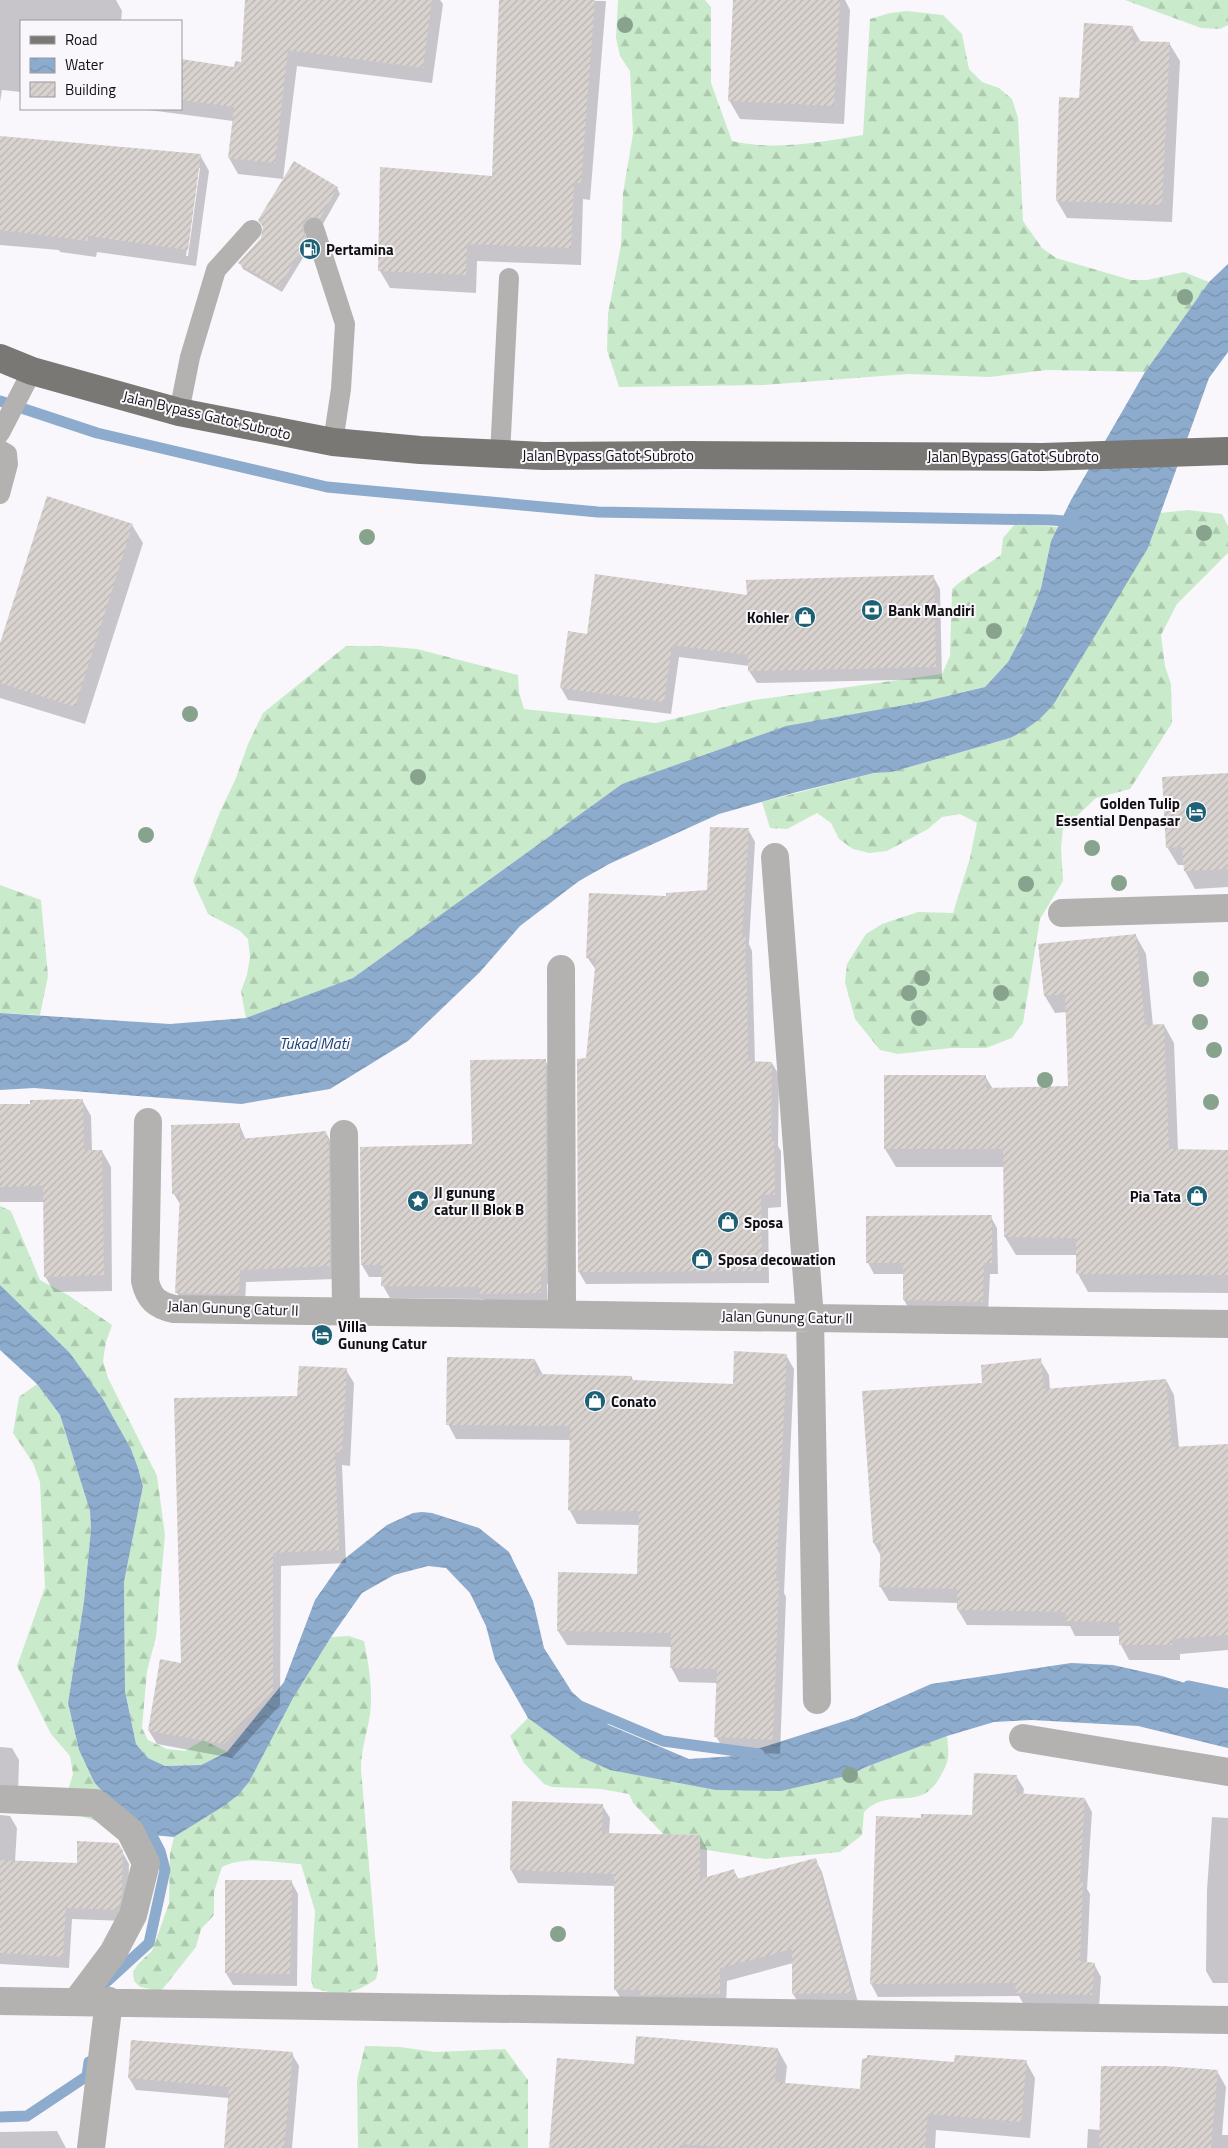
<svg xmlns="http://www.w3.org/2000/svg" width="1228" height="2148" font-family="'Titillium Web',sans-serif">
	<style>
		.forest { fill: url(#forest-firs) }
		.water { fill: url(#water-waves) }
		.shadow { fill: #0003; fill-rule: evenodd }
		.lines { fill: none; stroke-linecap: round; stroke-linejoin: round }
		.stream { stroke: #8dabcc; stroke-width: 11 }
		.building { fill: url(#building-hatch) }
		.service { stroke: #b3b2b0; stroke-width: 20 }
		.minor { stroke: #b3b2b0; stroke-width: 28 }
		.primary { stroke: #7a7874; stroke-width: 28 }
		.tree { fill: #88a38d }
		.labels { text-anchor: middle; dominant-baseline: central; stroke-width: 4; stroke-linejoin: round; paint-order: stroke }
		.poi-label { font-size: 15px; font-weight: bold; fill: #100f11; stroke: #f9f7fc; text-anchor: start }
		.street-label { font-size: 15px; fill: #100f11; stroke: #f9f7fc }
		.water-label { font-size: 16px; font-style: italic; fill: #16436f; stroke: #f9f7fc }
	</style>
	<defs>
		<pattern id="forest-firs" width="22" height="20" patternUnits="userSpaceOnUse" patternTransform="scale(1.25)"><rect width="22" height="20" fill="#c9ebcb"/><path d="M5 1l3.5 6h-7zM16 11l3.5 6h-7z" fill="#acc8ad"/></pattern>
		<pattern id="water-waves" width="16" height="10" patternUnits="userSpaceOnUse" patternTransform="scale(1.25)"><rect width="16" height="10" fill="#8dabcc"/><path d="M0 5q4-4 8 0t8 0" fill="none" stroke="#7992ae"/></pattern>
		<pattern id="building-hatch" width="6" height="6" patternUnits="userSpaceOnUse" patternTransform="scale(1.25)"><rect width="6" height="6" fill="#d9d3d0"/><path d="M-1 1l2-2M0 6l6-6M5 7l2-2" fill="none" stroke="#b9b4b2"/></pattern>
	</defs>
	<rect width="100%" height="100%" fill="#f9f7fc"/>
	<path class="forest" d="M618 0H705L711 7V83L732 141C775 151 819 142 863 135L870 19 890 13 907 11 943 15 962 34 969 69 982 82 999 88 1012 99 1018 118 1023 221 1042 248 1056 258 1131 280H1147L1184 272 1209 282 1145 372 1047 370 990 377 908 374 764 385 619 387 607 350 608 314 621 245 623 193 633 134 630 71 620 56 616 38Z
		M1125 0H1228V25L1220 29 1201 28Z
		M1188 510 1222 514 1228 526V553L1177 604 1161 635 1165 666 1171 684 1172 723 1130 789 1096 798 1063 829 1061 847 1063 881 1040 919 1023 1023 1012 1038 986 1048H951L898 1054 880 1050 855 1019 845 982 847 964 866 934 882 924 918 912 953 913 970 858 977 823 960 814 942 817 928 829 887 851 869 853 853 849 839 839 831 823 817 813 787 829 770 828 762 802 874 773 892 772 1010 738 1148 548 1160 513Z
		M1015 524 1058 527 1051 541 1041 588 1024 632 1008 662 985 687 922 702 622 784 353 978 246 1019 241 991 247 975 250 957 248 939 240 931 208 914 193 881 220 812 236 778 248 744 263 713 346 646H381L417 649 518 675 519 692 524 709 656 723 754 700 942 674 950 656 952 589C967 575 984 567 1001 555L1003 538Z
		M0 885 41 900 48 976 40 1015 0 1013Z
		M0 1206 11 1211 40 1280 68 1295 112 1325 106 1342 103 1361 108 1378 157 1476 165 1535 156 1637 147 1671 142 1728 148 1740 167 1749 185 1751 203 1740 227 1752 201 1765 165 1766 148 1758 136 1744 125 1691 124 1582 143 1485 138 1468 131 1449 103 1399 70 1353 0 1285Z
		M37 1384 60 1415 90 1511 91 1529 84 1601 68 1703 79 1750 94 1782 111 1800 96 1821 74 1814 67 1794 73 1774 70 1756 51 1734 17 1666 45 1587 40 1482 33 1463 13 1433 19 1397Z
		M349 1636 364 1641C369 1666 373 1689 370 1715 367 1733 361 1750 361 1769L378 1971 376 1979C353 1995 341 1996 313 1988L311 1979 315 1911 301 1864C278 1863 244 1855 222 1867L214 1892V1915L201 1929 196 1947 161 1991 140 1987 134 1981 133 1972 138 1964 152 1951 169 1903 170 1854 174 1837 224 1806 331 1637Z
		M528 1718 581 1757 850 1775 866 1767 947 1736C949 1755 950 1760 940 1777 919 1814 892 1785 864 1812L862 1835 840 1852 765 1859 674 1845 633 1803 629 1794 601 1789 552 1787 544 1784 524 1763 510 1736Z
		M365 2046 400 2047 435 2052 505 2049 528 2080V2148H358L357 2080Z"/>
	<path class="water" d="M1228 264V352L1209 378 1148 548 1055 702C1042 719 1029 728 1010 738L892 772 874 773 797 792 719 814 609 864 579 881 520 926 480 972 408 1041 330 1089 241 1104 34 1088 0 1090V1013L170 1024 246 1018 353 978 622 784 786 726 922 702 985 687 1008 662 1024 632 1041 588 1051 541 1071 500 1145 372 1209 282Z
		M0 1285 70 1353 103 1399 131 1449 138 1468 143 1486 124 1582 125 1691 136 1744 148 1758 165 1766 201 1765 227 1752 284 1682 315 1600 343 1560 387 1525 413 1513 422 1512 432 1513 479 1528 509 1552 533 1601 544 1648 572 1692 609 1725 689 1759 735 1756 854 1718 931 1684 1071 1663 1113 1665 1162 1676 1228 1696V1748L1138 1726 1032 1720 994 1722 947 1736 866 1767 850 1775 781 1791 716 1790 610 1770 581 1757 528 1718 495 1660 486 1626 470 1593 446 1568 428 1566 394 1575 362 1593 331 1637 293 1698 249 1782 238 1795 224 1806 174 1837 140 1834 94 1782 79 1750 68 1703 84 1601 91 1529 90 1511 60 1415 37 1384 0 1350Z"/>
	<path class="shadow" d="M0 0H116L122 11 121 21H21V92L2 90 0 102Z
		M246 0H440L443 4 432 83 297 66 283 179 238 174 229 158 233 121 141 109H181V61L235 68 243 63Z
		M500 0 606 1 590 200 583 199 581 265 477 261 476 293 390 288 380 271 493 177Z
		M735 0H845L850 10 844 124 740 119 729 100Z
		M1132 27 1141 42 1169 43 1180 61 1172 222 1067 218 1057 201 1080 99Z
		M0 137 200 155 209 171 196 266 97 252 96 257 60 252 59 250 0 245ZM198 168H200L188 256H186Z
		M337 188 340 194 323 224 314 222 308 226 305 233 309 248 282 292 243 269 240 263Z
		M132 525 143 543 85 724 0 698V647Z
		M933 576 940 589 942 679 757 683 749 671V666L679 657 671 714 568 700 561 688 748 596Z
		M1228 775V887L1195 889 1185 871 1184 865H1178L1167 847Z
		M748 829 755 842 749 944 752 951 755 1063H772L779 1075 778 1146 781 1151V1207L768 1208 769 1283 586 1284 579 1272 587 1060 596 970 587 957 667 898 708 891Z
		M1136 936 1146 954 1153 1026 1164 1025 1174 1043 1178 1151 1228 1152V1293L1088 1292 1078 1274V1255H1016L1005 1237V1167H896L885 1149V1077L985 1076 993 1089 1070 1087 1067 1012 1055 1013 1045 996Z
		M545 1060 552 1072 553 1284H547L548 1305 488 1306 484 1299 390 1298 383 1286V1277H369L362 1265 473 1146Z
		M82 1100 91 1116 92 1151H102L111 1167 112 1291 54 1292 45 1276 44 1202H0V1105H31Z
		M239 1124 246 1140 326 1133 333 1145 336 1279 246 1282 245 1306 184 1305 177 1293 181 1206 174 1194Z
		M867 1217H991L997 1228 998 1274H990L988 1313 910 1311 904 1300V1274H874L868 1263Z
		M786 1355 794 1369 784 1593 786 1597 780 1754 724 1751 716 1736 718 1683 679 1682 671 1667 672 1647 567 1645 558 1631 638 1575 640 1525 577 1524 569 1509 571 1440 456 1439 448 1424 535 1360 543 1375 632 1378 634 1382 734 1385Z
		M1040 1360 1049 1375 1050 1390 1166 1380 1174 1395 1179 1448 1228 1445V1650L1180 1654V1660H1129L1121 1645V1636H1075L1070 1626 967 1625 958 1610V1603L889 1601 880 1586 881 1556 874 1543 984 1384Z
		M346 1370 354 1383 350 1466 342 1465 346 1563 281 1566 280 1705 232 1758 157 1744 149 1731 182 1664 298 1397Z
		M0 1747 12 1748 19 1760 18 1795 0 1797Z
		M1016 1776 1024 1789 1023 1795 1085 1799 1092 1812 1087 1889 1090 1894 1087 1963 1094 1964 1101 1977 1099 2008 1024 2005 1019 1996 878 1997 871 1984 877 1817 922 1819 973 1816Z
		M602 1805 610 1818 609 1834 700 1836 707 1849V1879L734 1871 739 1880 815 1859 822 1872 859 2006 801 2007 793 1994V1963L727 1981 726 2007 623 2002 615 1989V1886L518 1883 511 1870Z
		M0 1815 10 1816 17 1828 15 1862 78 1864 118 1844 129 1864 128 1908 125 1921 72 1919 69 1968 0 1964Z
		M1212 1817 1228 1818V1983H1213L1206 1971 1207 1890Z
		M226 1881H291L298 1894 297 1986 233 1985 226 1973Z
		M778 2050 787 2066 785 2084 861 2090 955 2063 1026 2062 1035 2078 1030 2138 936 2130 935 2148H551L635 2065Z
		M292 2054 299 2066 292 2148H225L229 2098 136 2090 129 2078Z
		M1217 2071 1226 2087 1222 2135H1228V2148H1087L1088 2129 1100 2130Z
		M57 2131 66 2148H0V2132Z"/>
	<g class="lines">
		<path class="stream" d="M0 401 97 433 327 487 598 512 1052 520 1075 522
			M1188 1686 1228 1694
			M580 1706 663 1741 759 1754
			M102 1986 149 1943 165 1870 160 1851 145 1822
			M0 2117 27 2116 87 2076 89 2062"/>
	</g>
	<path class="building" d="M245 0H432L423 68 288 50 275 163 228 158 234 107 181 100V59L234 67 235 61 241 62Z
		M499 0H595L581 183 574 182 571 248 467 244 466 275 378 271 380 167 492 176Z
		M733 0H840L834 106 728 101Z
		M1084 23 1133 26 1132 41 1170 42 1162 205 1056 201 1059 97 1079 98Z
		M0 136 201 154 188 250 88 236V241L0 230Z
		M294 161 338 187 320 218 311 217 305 220 302 226 306 242 279 287 238 263 261 238 263 227 258 220Z
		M47 496 133 524 75 707 0 683V643Z
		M595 574 747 595 746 580 934 575 936 667 748 671V655L672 645 664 702 560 688 568 631 587 634Z
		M1228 773V869L1184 871 1182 847 1166 848 1162 777Z
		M710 827 749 828 742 937H746L745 973H747L748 1061 772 1062 771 1138H774L775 1195H761L762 1271 578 1272 577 1059 586 1058 596 958H586L589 893 666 896V893L707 890Z
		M1136 934 1145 1025 1164 1024 1169 1149 1228 1150V1275L1076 1274V1238L1004 1237 1003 1149H884V1075H986V1088L1068 1086 1065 994 1044 996 1038 944Z
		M546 1059V1272H541V1293L480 1294 479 1287 381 1286 382 1265H361L360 1147 472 1144 470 1060Z
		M83 1099 84 1150H102L104 1275 44 1277 43 1186 0 1187V1104H30V1100Z
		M240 1123V1139L326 1131 329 1148 330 1266 240 1270 239 1294 175 1293 180 1194H172L171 1125Z
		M992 1215V1263H984L983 1302 903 1300V1263H866V1216Z
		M734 1351 787 1354 776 1581H779L773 1740 714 1737 717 1669 670 1668 671 1633 557 1631 558 1572 637 1574 639 1511 568 1510 570 1426 446 1425 447 1357 535 1359V1374L632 1376V1380L733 1384Z
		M1041 1358 1044 1389 1166 1379 1172 1447 1228 1444V1635L1172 1639V1645H1119V1622L1065 1621 1066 1612 957 1610V1589L879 1587 881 1543H873L862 1391 982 1383 981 1365Z
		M299 1366 347 1368 342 1453 335 1452 339 1550 273 1553V1691L224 1744 148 1731 160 1659 181 1663 174 1398 297 1396Z
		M974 1773 1017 1775 1016 1793 1085 1798 1080 1880H1083L1080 1961 1095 1963 1092 1995 1015 1993 1016 1983 870 1984 876 1816 921 1818V1814L972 1815Z
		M512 1801 603 1804 602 1833 700 1835V1879L734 1869 737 1879 816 1858 852 1993 792 1994V1949L720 1968V1994L639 1995 640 1990H614V1874L510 1870Z
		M77 1841 118 1843 123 1851 122 1896 118 1910 66 1908 63 1957 0 1953V1860L77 1863Z
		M225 1880H292L290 1974 225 1973Z
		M636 2036 778 2048 775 2082 860 2089 862 2059 867 2058V2055L954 2062 955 2055 1027 2060 1021 2122 928 2114 925 2148H732L682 2144V2148H549L557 2058 634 2064Z
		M131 2040 293 2052 284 2148H224L229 2087 128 2078Z
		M1101 2066H1165L1218 2070 1211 2148H1099Z"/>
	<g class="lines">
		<path class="service" d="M314 228 345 324 341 389 333 442
			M179 412 190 357 216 270 252 230
			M0 433 32 371
			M0 450 7 454 8 464 0 494
			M500 455 509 278"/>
		<path class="minor" d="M775 857 810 1318 817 1700
			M1062 913 1228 908
			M561 969 562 1314
			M148 1122 145 1281C149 1298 156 1305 174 1309L1228 1324
			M344 1134 346 1311
			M1023 1738 1228 1772
			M0 1799 96 1803 130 1831 146 1863 133 1915 113 1953 77 2001
			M0 2001 1228 2020
			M91 2148 109 2001"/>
		<path class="primary" d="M0 358 32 371 179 412 333 442 420 450 543 456 687 455 1042 457 1228 451"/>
	</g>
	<g class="tree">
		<circle cx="625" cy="25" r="8"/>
		<circle cx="1185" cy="297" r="8"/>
		<circle cx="1204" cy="533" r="8"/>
		<circle cx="367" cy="537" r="8"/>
		<circle cx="994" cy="631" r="8"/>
		<circle cx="190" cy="714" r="8"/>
		<circle cx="418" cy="777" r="8"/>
		<circle cx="146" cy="835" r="8"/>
		<circle cx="1092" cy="848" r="8"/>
		<circle cx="1119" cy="883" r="8"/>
		<circle cx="1026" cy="884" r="8"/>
		<circle cx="922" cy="978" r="8"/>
		<circle cx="1201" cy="979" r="8"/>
		<circle cx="909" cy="993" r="8"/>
		<circle cx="1001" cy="993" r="8"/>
		<circle cx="919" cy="1018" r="8"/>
		<circle cx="1200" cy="1022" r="8"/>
		<circle cx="1214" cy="1050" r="8"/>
		<circle cx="1045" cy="1080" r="8"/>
		<circle cx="1211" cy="1102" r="8"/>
		<circle cx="850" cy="1775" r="8"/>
		<circle cx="558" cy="1934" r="8"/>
	</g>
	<defs>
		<g id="fuel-disc" transform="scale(1.125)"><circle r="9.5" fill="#1e6174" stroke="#f9f7fc"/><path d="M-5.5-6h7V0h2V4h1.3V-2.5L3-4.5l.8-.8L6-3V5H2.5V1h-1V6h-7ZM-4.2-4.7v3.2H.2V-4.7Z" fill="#fff"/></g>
		<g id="bank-disc" transform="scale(1.125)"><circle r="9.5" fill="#1e6174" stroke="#f9f7fc"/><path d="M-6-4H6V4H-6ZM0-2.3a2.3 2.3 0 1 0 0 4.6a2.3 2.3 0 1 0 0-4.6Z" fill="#fff"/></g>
		<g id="shop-disc" transform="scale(1.125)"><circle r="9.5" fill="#1e6174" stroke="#f9f7fc"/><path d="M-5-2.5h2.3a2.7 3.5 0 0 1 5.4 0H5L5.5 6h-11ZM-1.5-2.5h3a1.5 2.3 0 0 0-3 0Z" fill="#fff"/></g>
		<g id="hotel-disc" transform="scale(1.125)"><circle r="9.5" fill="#1e6174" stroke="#f9f7fc"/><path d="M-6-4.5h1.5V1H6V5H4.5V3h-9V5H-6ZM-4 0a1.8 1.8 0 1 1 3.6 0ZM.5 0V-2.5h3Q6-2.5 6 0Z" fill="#fff"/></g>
		<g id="sight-disc" transform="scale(1.125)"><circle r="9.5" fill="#1e6174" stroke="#f9f7fc"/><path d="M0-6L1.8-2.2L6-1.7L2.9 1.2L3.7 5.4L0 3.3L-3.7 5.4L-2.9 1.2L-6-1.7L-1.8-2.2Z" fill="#fff"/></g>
	</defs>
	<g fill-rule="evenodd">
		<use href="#fuel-disc" x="310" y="249"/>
		<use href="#bank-disc" x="872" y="610"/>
		<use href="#shop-disc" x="805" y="617"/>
		<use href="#hotel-disc" x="1196" y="812"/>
		<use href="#shop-disc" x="1197" y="1196"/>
		<use href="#sight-disc" x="418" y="1201"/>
		<use href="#shop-disc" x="728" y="1222"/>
		<use href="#shop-disc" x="702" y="1259"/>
		<use href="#hotel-disc" x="322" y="1335"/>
		<use href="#shop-disc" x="595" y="1401"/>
	</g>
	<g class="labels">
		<g class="poi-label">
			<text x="326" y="249">Pertamina</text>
			<text x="888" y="610">Bank Mandiri</text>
			<text x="789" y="617" text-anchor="end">Kohler</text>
			<text x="1180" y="803" text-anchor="end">Golden Tulip<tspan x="1180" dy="17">Essential Denpasar</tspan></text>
			<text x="434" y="1192">Jl gunung<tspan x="434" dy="17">catur II Blok B</tspan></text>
			<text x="1181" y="1196" text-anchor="end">Pia Tata</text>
			<text x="744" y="1222">Sposa</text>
			<text x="718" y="1259">Sposa decowation</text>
			<text x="338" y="1326">Villa<tspan x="338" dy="17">Gunung Catur</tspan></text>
			<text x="611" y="1401">Conato</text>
		</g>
		<g class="street-label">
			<text transform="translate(207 415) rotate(13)">Jalan Bypass Gatot Subroto</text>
			<text x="608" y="455">Jalan Bypass Gatot Subroto</text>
			<text x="1013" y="456">Jalan Bypass Gatot Subroto</text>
			<text transform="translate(233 1308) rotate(2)">Jalan Gunung Catur II</text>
			<text transform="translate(787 1317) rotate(1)">Jalan Gunung Catur II</text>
		</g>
		<g class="water-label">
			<text x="314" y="1043">Tukad Mati</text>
		</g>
	</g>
	<rect x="20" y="20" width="162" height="90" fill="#f9f7fc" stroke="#9c9a9e"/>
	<rect x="30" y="36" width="25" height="8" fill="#7a7874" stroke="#9c9a9e"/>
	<text x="65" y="45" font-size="15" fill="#100f11">Road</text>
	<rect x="30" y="58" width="25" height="15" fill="url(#water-waves)" stroke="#9c9a9e"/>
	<text x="65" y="70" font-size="15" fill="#100f11">Water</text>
	<rect x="30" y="82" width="25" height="15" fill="url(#building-hatch)" stroke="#9c9a9e"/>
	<text x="65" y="95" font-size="15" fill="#100f11">Building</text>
</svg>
